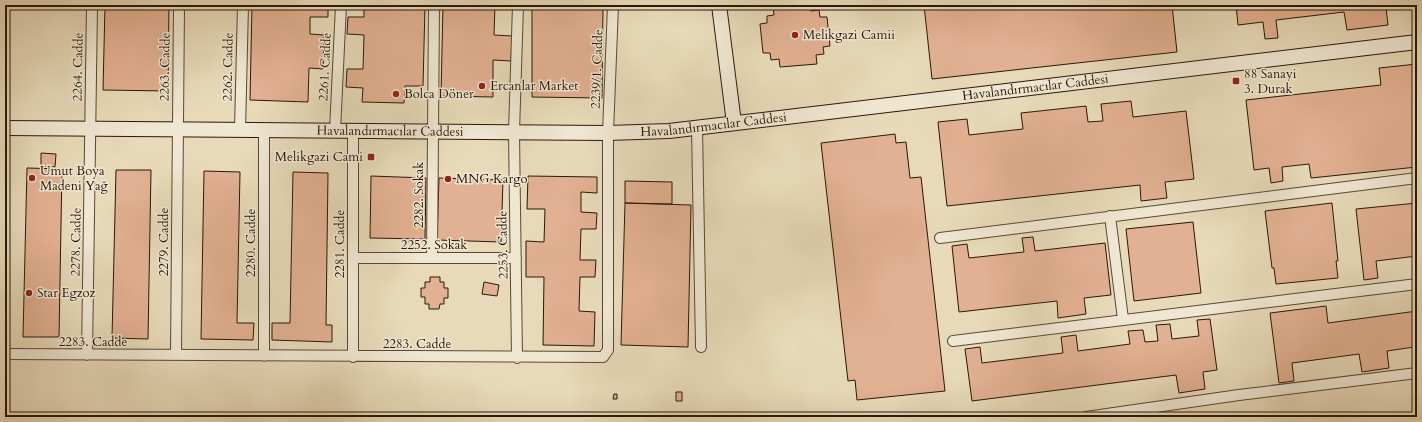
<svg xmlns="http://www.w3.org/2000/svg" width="1422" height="422" font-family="Cardo,serif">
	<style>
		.building { fill: #e2b092; stroke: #29180a }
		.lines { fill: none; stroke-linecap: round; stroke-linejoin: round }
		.street-casing { stroke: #594836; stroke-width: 12 }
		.secondary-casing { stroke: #29180a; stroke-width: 16 }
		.street { stroke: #f0e7d2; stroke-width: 10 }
		.secondary { stroke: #f0e7d2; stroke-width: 14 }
		.poi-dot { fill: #8f2418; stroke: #f0e7d2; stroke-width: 1.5 }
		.labels { text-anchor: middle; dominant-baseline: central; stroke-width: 3; stroke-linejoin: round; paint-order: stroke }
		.poi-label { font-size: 13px; fill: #29180a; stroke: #f0e7d2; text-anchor: start }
		.street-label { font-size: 13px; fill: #29180a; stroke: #f0e7d2 }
	</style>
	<rect width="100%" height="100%" fill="#e8dab9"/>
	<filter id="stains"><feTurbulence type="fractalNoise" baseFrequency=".005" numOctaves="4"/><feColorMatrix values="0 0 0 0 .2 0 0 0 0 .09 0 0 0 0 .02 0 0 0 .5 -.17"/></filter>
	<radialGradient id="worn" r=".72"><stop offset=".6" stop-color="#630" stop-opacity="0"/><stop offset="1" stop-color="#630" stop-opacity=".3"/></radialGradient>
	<path class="building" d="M105 5H169L168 91 103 90Z
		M252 5H328V17H310V34L324 35 323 69 309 68 308 102 250 100Z
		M364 5H425L423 86H405L404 103 362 102 363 88 346 87 347 69H363L364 35 347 34 348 17H364Z
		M443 5H495L494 35 512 36 511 61 493 60V97L441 96Z
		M532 5H603L602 98 532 97Z
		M788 5H811V11L819 10 820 17H827L830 46 823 47 824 54 816 55 817 64 780 67 779 59 771 60 770 53H763L760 24 767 23V16L774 15 773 6Z
		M924 5H1172L1177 52 932 79Z
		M1236 5H1405L1386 7 1388 25 1347 30 1344 12 1276 20 1278 38 1265 39 1263 22 1238 25Z
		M1417 64V167L1311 178 1309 164 1282 167 1283 181 1271 183 1269 168 1254 170 1246 100 1381 85 1379 68Z
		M1131 101 1133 117 1186 111 1194 179 1165 182 1167 198 1141 201 1140 185 947 206 938 122 967 119 969 135 1023 129 1021 113 1086 106 1088 122 1103 121 1101 104Z
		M895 134 896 143 906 142 910 178 921 177 945 391 857 400 855 380 848 381 821 143Z
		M41 153 56 154 55 167 41 166Z
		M27 168 62 169 59 337H23Z
		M116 170H151L148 339 112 338Z
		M204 171 240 172 237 323H254L253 340 201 339Z
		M293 172 328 173 326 325H332V342L272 340V323H290Z
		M371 176 426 178 425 239 370 238Z
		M528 176 597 177V193L581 192V212L597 213 596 229H581L580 260H596L595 277H580L579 311 595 312 594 346 543 345 544 277H526V241L544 242 545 209H527Z
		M439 178 503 180 501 242 437 240Z
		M625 181 672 182V204L625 203Z
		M625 203 691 205 688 347 621 345Z
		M1332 203 1338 261H1336L1338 278 1276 284 1274 268H1272L1265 211Z
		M1417 203V256L1376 261 1378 278 1364 280 1356 209Z
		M1193 222 1201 293 1134 301 1126 229Z
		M1033 237 1035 251 1105 243 1111 295 1084 298 1086 314 1058 318 1057 301 959 312 952 246 967 244 969 258 1024 252 1022 238Z
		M430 277H440V282H444V288H448V298H444V304H440L439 309H429V304H425V297H421V288H425V282H430Z
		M484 282 499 285 497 296 482 294Z
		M1326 306 1328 323 1417 311V365L1414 347 1387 351 1389 368 1362 372 1359 354 1292 363 1294 381 1279 383 1270 313Z
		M1210 319 1217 370 1203 372 1205 389 1179 393 1176 375 972 401 965 349 980 347 982 363 1063 353 1061 337 1076 335 1078 351 1130 344 1128 331 1143 330 1145 342 1158 341 1156 325 1170 324 1172 339 1199 336 1197 320Z
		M676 392H682V401H676Z
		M614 394H617V399H613Z"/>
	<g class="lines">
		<g class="street-casing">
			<path id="street" d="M697 128 701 347
				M240 130 243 5
				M264 130V356
				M335 131 341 5
				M353 131V357
				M1110 216 1123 319
				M940 238 1417 178
				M353 258H516
				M432 258 434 5
				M953 341 1417 284
				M5 354 603 357 608 350V133L613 5
				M87 355 92 5
				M176 355 179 5
				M517 358 514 132 518 5
				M1086 417 1239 395 1417 373"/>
		</g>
		<g class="secondary-casing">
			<g id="secondary">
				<path d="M719 5 734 123"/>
				<path id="s1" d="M5 128 608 133 669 131 1417 42"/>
			</g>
		</g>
		<use href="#street" class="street"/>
		<use href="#secondary" class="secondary"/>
	</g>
	<g class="poi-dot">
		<circle cx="795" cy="35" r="4"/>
		<rect x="1232" y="77" width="8" height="8" rx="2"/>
		<circle cx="482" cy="86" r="4"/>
		<circle cx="396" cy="94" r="4"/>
		<rect x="367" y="153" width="8" height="8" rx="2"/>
		<circle cx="32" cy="178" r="4"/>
		<circle cx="448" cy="179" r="4"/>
		<circle cx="29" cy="293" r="4"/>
	</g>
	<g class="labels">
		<g class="poi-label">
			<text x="803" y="35">Melikgazi Camii</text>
			<text x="1244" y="74">88 Sanayi<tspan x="1244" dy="15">3. Durak</tspan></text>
			<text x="490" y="86">Ercanlar Market</text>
			<text x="404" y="94">Bolca Döner</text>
			<text x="363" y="157" text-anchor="end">Melikgazi Cami</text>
			<text x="40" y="171">Umut Boya<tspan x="40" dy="15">Madeni Yağ</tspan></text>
			<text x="456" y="179">MNG Kargo</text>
			<text x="37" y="293">Star Egzoz</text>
		</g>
		<g class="street-label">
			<text transform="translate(78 67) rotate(-89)">2264. Cadde</text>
			<text transform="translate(165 67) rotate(-89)">2263. Cadde</text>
			<text transform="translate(228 67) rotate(-89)">2262. Cadde</text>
			<text transform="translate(325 67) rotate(-87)">2261. Cadde</text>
			<text transform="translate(597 69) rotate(-88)">2239/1. Cadde</text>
			<text stroke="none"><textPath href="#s1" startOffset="1033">Havalandırmacılar Caddesi</textPath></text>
			<text stroke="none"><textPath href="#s1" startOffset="709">Havalandırmacılar Caddesi</textPath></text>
			<text stroke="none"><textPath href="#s1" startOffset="385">Havalandırmacılar Caddesi</textPath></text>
			<text transform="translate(419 195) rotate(-90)">2282. Sokak</text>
			<text transform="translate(76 242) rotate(-89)">2278. Cadde</text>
			<text transform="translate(164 242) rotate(-90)">2279. Cadde</text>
			<text transform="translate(251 243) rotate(-90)">2280. Cadde</text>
			<text transform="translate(340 244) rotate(-90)">2281. Cadde</text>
			<text x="434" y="245">2252. Sokak</text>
			<text transform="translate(503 245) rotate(-91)">2253. Cadde</text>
			<text x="93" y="342">2283. Cadde</text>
			<text x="417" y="344">2283. Cadde</text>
		</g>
	</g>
	<rect width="1422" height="422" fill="none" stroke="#e8dab9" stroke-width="20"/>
	<rect x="6" y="6" width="1410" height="410" fill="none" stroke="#29180a" stroke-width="2"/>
	<rect x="10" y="10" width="1402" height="402" fill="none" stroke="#29180a"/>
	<rect width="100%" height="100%" filter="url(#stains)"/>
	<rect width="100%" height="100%" fill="url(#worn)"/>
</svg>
